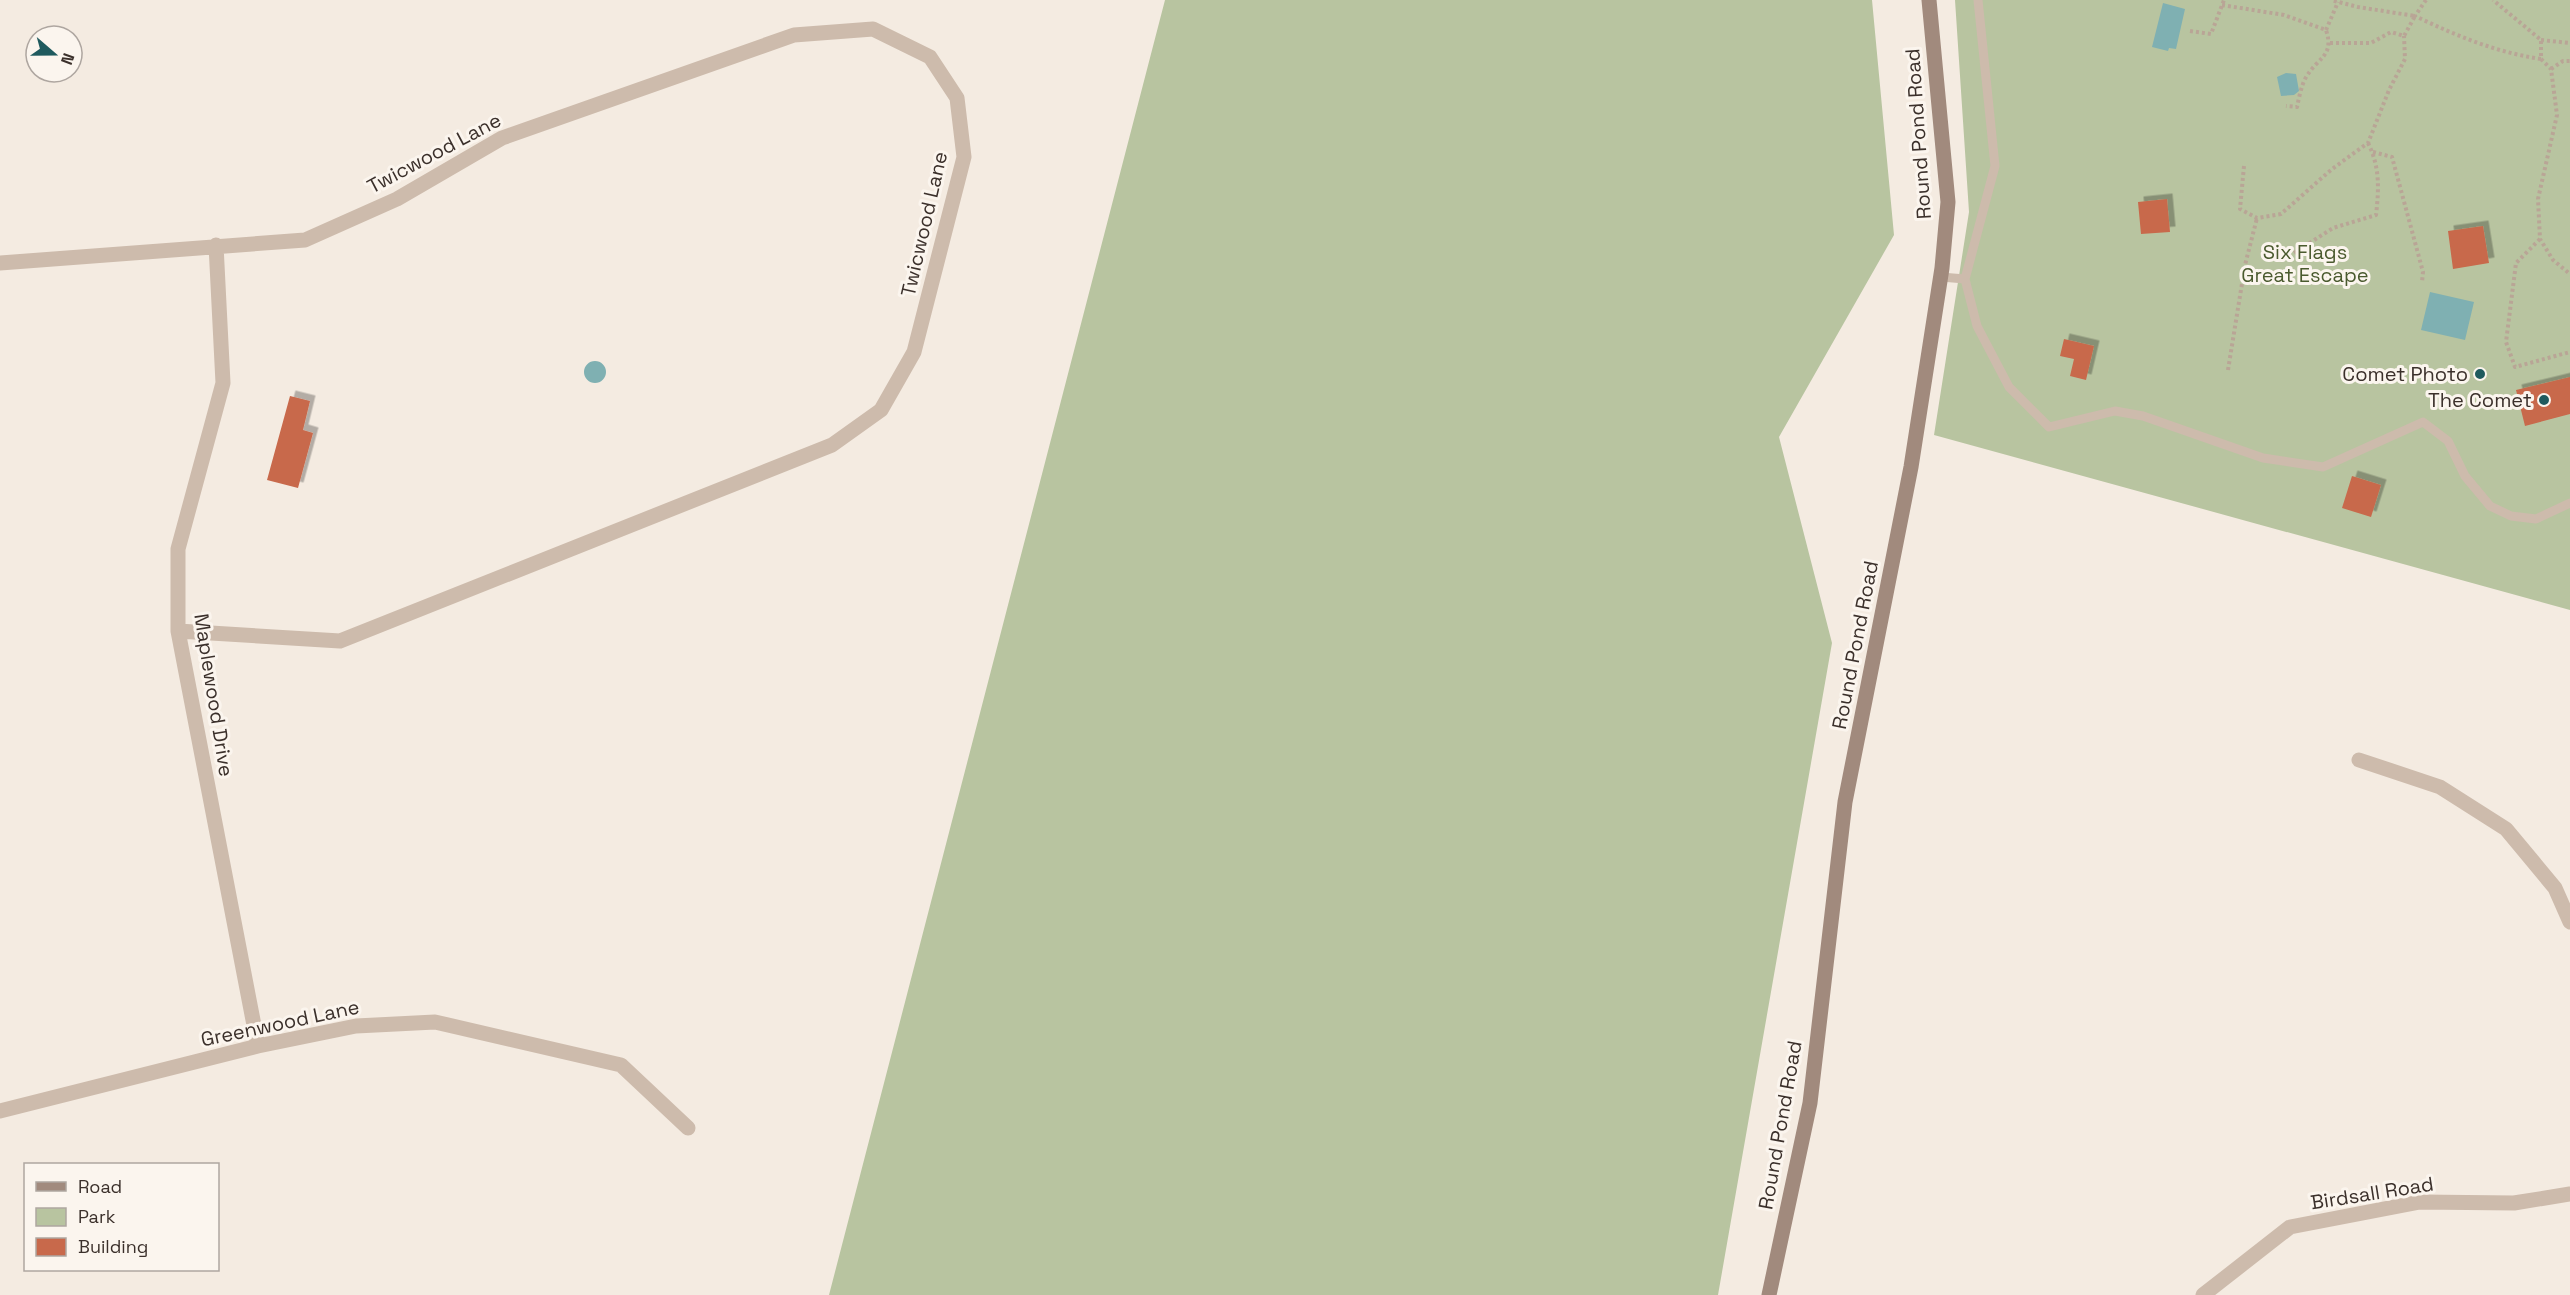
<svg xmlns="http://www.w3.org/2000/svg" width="2570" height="1295" font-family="'Space Grotesk',sans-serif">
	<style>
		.green { fill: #b8c4a0 }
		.water { fill: #7fb0b2 }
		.building { fill: #c8694b; filter: url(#shadow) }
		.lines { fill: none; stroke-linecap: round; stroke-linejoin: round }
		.path { stroke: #b9a596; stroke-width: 4; stroke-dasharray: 3 3; stroke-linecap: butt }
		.lane { stroke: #cdbbac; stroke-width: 9 }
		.street { stroke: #cdbbac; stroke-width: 15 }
		.secondary { stroke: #a18a7d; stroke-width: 15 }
		.poi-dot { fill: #1f5a5e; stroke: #fbf5ee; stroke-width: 2 }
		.labels { text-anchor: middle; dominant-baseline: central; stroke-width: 6; stroke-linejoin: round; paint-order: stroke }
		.street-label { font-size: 20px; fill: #3b302b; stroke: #fbf5ee }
		.park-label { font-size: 20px; fill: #4a5a2e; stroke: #fbf5ee }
		.poi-label { font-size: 20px; fill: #3b302b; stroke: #fbf5ee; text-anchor: end }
	</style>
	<defs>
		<filter id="shadow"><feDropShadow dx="5.5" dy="-5.5" stdDeviation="0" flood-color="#0004"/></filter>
	</defs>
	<rect width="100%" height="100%" fill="#f4ebe1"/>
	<path class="green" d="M1165 0H1872L1894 235 1779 437 1832 643 1718 1295H829Z
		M1955 0H2570V610L1934 435 1969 212Z"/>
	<path class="water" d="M2163 3 2185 9 2176 49 2169 48 2168 51 2152 47Z
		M2286 73 2296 74 2299 91 2294 95 2281 96 2277 77Z
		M2430 292 2474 302 2465 340 2421 330Z
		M584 372a11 11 0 1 1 22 0a11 11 0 1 1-22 0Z"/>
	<path class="building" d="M2167 199 2170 232 2141 234 2138 202Z
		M2483 226 2489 263 2453 269 2448 231Z
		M2064 339 2094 346 2086 380 2070 376 2074 359 2060 356Z
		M2570 377V414L2525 426 2516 390Z
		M290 396 310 401 303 430 313 433 298 488 267 480Z
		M2352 476 2381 485 2371 517 2342 508Z"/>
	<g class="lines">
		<path class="path" d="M2426 0 2415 16C2457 36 2495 52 2541 59V40L2493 0
			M2222 5 2284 15 2326 30C2335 57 2317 57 2305 79 2301 87 2299 98 2297 107L2286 106
			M2326 30 2338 2
			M2190 31 2211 34 2224 0
			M2541 40 2570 43
			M2330 43H2371L2391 32 2404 36 2415 16 2358 7 2331 0
			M2541 59 2551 69 2557 115 2538 199 2540 239 2553 260 2570 274
			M2551 69 2563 61H2570
			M2373 152 2392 157 2423 272 2422 282
			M2244 166 2240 209 2257 218 2281 214 2332 169 2368 143 2389 90 2405 59 2404 36
			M2540 239 2516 263 2506 342 2515 367 2570 352
			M2294 253 2333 228 2376 215C2379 189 2380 167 2368 143
			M2228 370 2245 265 2257 218"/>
		<path class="lane" d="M1941 277 1965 279 1995 166 1978 0
			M1965 279 1977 326 2009 387 2049 427 2115 411 2143 416 2263 458 2323 467 2423 422 2448 441 2465 476 2490 506 2511 516 2536 519 2570 503"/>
		<path class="street" d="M216 245 223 383 178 549V631L258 1046
			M0 263 305 240 397 199 502 138 794 35 873 29 930 57 957 98 964 157 914 352 881 410 832 445 340 641 178 631
			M2359 760 2440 787 2506 829 2555 888 2570 922
			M0 1111 258 1046 356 1026 435 1022 621 1065 688 1128
			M2203 1295 2290 1227 2420 1202 2514 1203 2570 1194"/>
		<path class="secondary" d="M1769 1295 1810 1103 1845 802 1911 467 1942 268 1948 202 1929 0"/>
	</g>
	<g class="poi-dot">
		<circle cx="2480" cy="374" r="6"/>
		<circle cx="2544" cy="400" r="6"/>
	</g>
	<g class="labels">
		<g class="street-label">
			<text transform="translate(1918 134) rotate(-94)">Round Pond Road</text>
			<text transform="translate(434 153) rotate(-28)">Twicwood Lane</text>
			<text transform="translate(924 224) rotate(-77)">Twicwood Lane</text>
			<text transform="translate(1855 645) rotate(-79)">Round Pond Road</text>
			<text transform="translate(214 695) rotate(81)">Maplewood Drive</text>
			<text transform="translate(280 1023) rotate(-12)">Greenwood Lane</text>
			<text transform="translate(1780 1125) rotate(-80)">Round Pond Road</text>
			<text transform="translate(2372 1193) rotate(-9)">Birdsall Road</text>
		</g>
		<g class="park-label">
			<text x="2305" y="252">Six Flags<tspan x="2305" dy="23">Great Escape</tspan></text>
		</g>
		<g class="poi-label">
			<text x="2468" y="374">Comet Photo</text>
			<text x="2532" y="400">The Comet</text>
		</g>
	</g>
	<rect x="24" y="1163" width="195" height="108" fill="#fbf5ee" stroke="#aea6a0" stroke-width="1.5"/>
	<rect x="36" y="1182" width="30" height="9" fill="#a18a7d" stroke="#aea6a0" stroke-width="1.5"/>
	<text x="78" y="1193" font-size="18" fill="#3b302b">Road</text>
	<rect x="36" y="1208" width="30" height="18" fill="#b8c4a0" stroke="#aea6a0" stroke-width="1.5"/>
	<text x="78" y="1223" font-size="18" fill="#3b302b">Park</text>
	<rect x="36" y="1238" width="30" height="18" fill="#c8694b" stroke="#aea6a0" stroke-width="1.5"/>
	<text x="78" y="1253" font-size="18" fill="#3b302b">Building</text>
	<g transform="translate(54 54) rotate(110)"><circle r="28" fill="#fbf5ee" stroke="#aea6a0" stroke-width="1.5"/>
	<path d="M0-4.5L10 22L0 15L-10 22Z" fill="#1f5a5e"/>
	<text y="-9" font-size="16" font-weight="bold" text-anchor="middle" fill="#3b302b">N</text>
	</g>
</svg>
